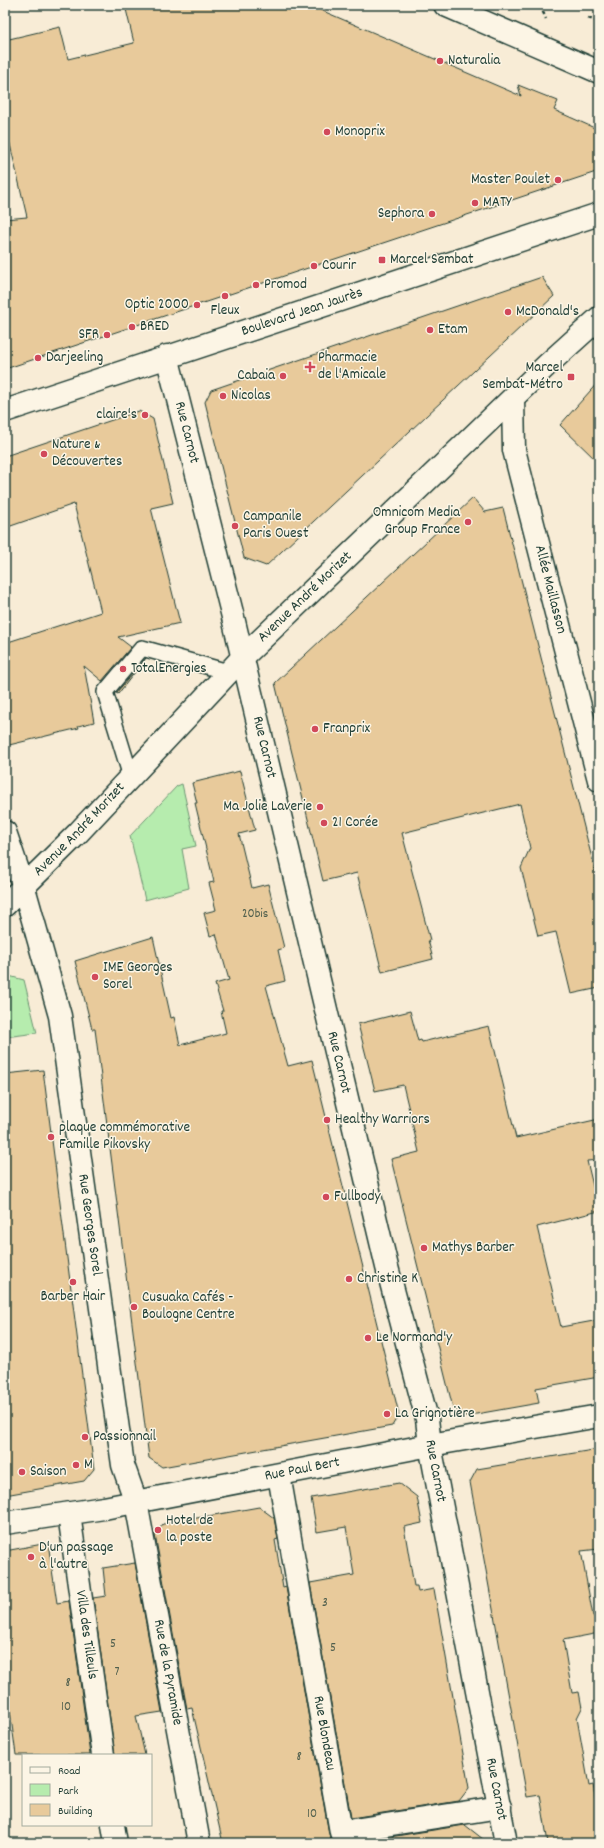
<svg xmlns="http://www.w3.org/2000/svg" width="604" height="1848" font-family="Dekko,sans-serif">
	<style>
		.green { fill: #b6ecae; stroke: #6a9471 }
		.building { fill: #e8ca9b; stroke: #1f3d34 }
		.lines { fill: none; stroke-linecap: round; stroke-linejoin: round }
		.lane-casing { stroke: #1f3d34; stroke-width: 18 }
		.street-casing { stroke: #1f3d34; stroke-width: 25 }
		.secondary-casing { stroke: #1f3d34; stroke-width: 25 }
		.path { stroke: #1f3d34; stroke-width: 2.5; stroke-dasharray: 4 3; stroke-linecap: butt }
		.lane { stroke: #fcf5e5; stroke-width: 15 }
		.street { stroke: #fcf5e5; stroke-width: 22 }
		.secondary { stroke: #fcf5e5; stroke-width: 22 }
		.poi-dot { fill: #d1495b; stroke: #fcf5e5; stroke-width: 1.5 }
		.labels { text-anchor: middle; dominant-baseline: central; stroke-width: 3; stroke-linejoin: round; paint-order: stroke }
		.number-label { font-size: 13px; fill: #51604e }
		.poi-label { font-size: 15px; fill: #1f3d34; stroke: #fcf5e5; text-anchor: start }
		.street-label { font-size: 15px; fill: #1f3d34; stroke: #fcf5e5 }
	</style>
	<rect width="100%" height="100%" fill="#f8ecd6"/>
	<filter id="ink" filterUnits="userSpaceOnUse"><feTurbulence type="fractalNoise" baseFrequency=".025" numOctaves="2"/><feDisplacementMap in="SourceGraphic" scale="8" xChannelSelector="R" yChannelSelector="G"/><feConvolveMatrix kernelMatrix="1 2 1 2 8 2 1 2 1" color-interpolation-filters="sRGB"/></filter>
	<g filter="url(#ink)">
		<path class="green" d="M182 784 196 846 182 849 189 888 145 900 130 836 177 786Z
			M5 975 24 980 37 1033 5 1037Z"/>
		<path class="building" d="M125 5H309L521 96 518 85 558 101 554 110 599 130V171L5 369V219L27 217 5 123V40L60 27 68 59 134 43Z
			M542 277 554 296 266 566 244 558 205 402 211 390Z
			M599 381V463L560 425Z
			M139 411 153 419 173 503 151 508 180 623 118 637 131 647 102 681 84 666 94 722 78 726 79 728 5 746V643L101 612 74 504 5 528V456Z
			M473 498 485 512 503 508 599 886V988L571 994 556 932 538 936 521 868 530 848 520 804 402 833 430 940H428L433 959 382 972 357 873 323 881 275 683Z
			M146 658 118 694 116 693Z
			M240 771 255 830 239 834 252 888 268 884 284 948 278 950 285 981 266 986 288 1066 312 1060 399 1414 392 1426 162 1467 149 1458 95 1029H92L75 961 153 937 171 1018 174 1017 180 1045 226 1033 221 1011H223L215 984 229 980 216 934 210 936 204 913 216 910 209 883 214 882 195 803H197L192 783Z
			M410 1011 418 1041 421 1040 422 1042 489 1026 516 1138 599 1119V1160L587 1161 599 1211 537 1227 561 1327 599 1320V1377L536 1388 539 1403 465 1416 453 1408 391 1159 419 1152 410 1114 403 1085 375 1091 358 1024Z
			M43 1070 94 1469 84 1481 5 1495V1074Z
			M599 1449V1549L581 1551 593 1616 599 1622V1633L563 1640 572 1693 579 1692 582 1708 577 1718 589 1786 593 1785 599 1819V1843H548L540 1795 527 1797 470 1482 477 1469Z
			M399 1483 417 1497 422 1523 404 1527 414 1586H417L418 1592 434 1589 469 1788 459 1801 351 1818 310 1583 354 1575 346 1527 317 1532 311 1498Z
			M259 1507 274 1518 278 1539 275 1540 283 1588 286 1587 329 1834 331 1840 336 1843H223L192 1708 187 1709 155 1535 163 1524Z
			M48 1543 57 1603 69 1601 90 1755H16L5 1673V1551Z
			M135 1563 162 1712 136 1716 145 1755H115L93 1598 106 1596 103 1568Z
			M465 1825 488 1843H352Z"/>
		<g class="lines">
			<g class="lane-casing">
				<path id="lane" d="M131 777 105 692 142 648 228 672"/>
			</g>
			<g class="street-casing">
				<g id="street">
					<path id="s1" d="M167 356 232 613 387 1267 427 1419 430 1445 506 1843"/>
					<path id="s2" d="M513 398 514 450 599 780"/>
					<path id="s3" d="M5 832 24 888 60 1016 123 1465 136 1502 199 1843"/>
					<path id="s4" d="M279 1475 341 1832 500 1807"/>
					<path id="s5" d="M69 1514 103 1755"/>
					<path id="s6" d="M5 1523 104 1508 430 1445 599 1416"/>
					<path d="M113 1825 116 1843"/>
				</g>
			</g>
			<g class="secondary-casing">
				<g id="secondary">
					<path d="M445 5 599 72"/>
					<path id="s7" d="M5 411 599 214"/>
					<path id="s8" d="M5 905 77 834 242 658 547 365 599 318"/>
				</g>
			</g>
			<path class="path" d="M540 5 546 19
				M588 18 599 22"/>
			<use href="#lane" class="lane"/>
			<use href="#street" class="street"/>
			<use href="#secondary" class="secondary"/>
		</g>
	</g>
	<g class="poi-dot">
		<circle cx="440" cy="61" r="4"/>
		<circle cx="327" cy="132" r="4"/>
		<circle cx="558" cy="180" r="4"/>
		<circle cx="475" cy="203" r="4"/>
		<circle cx="432" cy="214" r="4"/>
		<rect x="378" y="256" width="8" height="8" rx="2"/>
		<circle cx="314" cy="266" r="4"/>
		<circle cx="256" cy="285" r="4"/>
		<circle cx="225" cy="296" r="4"/>
		<circle cx="197" cy="305" r="4"/>
		<circle cx="508" cy="312" r="4"/>
		<circle cx="132" cy="327" r="4"/>
		<circle cx="430" cy="330" r="4"/>
		<circle cx="107" cy="335" r="4"/>
		<circle cx="38" cy="358" r="4"/>
		<path d="M308 361h4v4h4v4h-4v4h-4v-4h-4v-4h4z"/>
		<circle cx="283" cy="376" r="4"/>
		<rect x="567" y="373" width="8" height="8" rx="2"/>
		<circle cx="223" cy="396" r="4"/>
		<circle cx="145" cy="415" r="4"/>
		<circle cx="44" cy="454" r="4"/>
		<circle cx="468" cy="522" r="4"/>
		<circle cx="235" cy="526" r="4"/>
		<circle cx="123" cy="669" r="4"/>
		<circle cx="315" cy="729" r="4"/>
		<circle cx="320" cy="807" r="4"/>
		<circle cx="324" cy="823" r="4"/>
		<circle cx="95" cy="977" r="4"/>
		<circle cx="327" cy="1120" r="4"/>
		<circle cx="51" cy="1137" r="4"/>
		<circle cx="326" cy="1197" r="4"/>
		<circle cx="424" cy="1248" r="4"/>
		<circle cx="349" cy="1279" r="4"/>
		<circle cx="73" cy="1282" r="4"/>
		<circle cx="134" cy="1307" r="4"/>
		<circle cx="368" cy="1338" r="4"/>
		<circle cx="387" cy="1414" r="4"/>
		<circle cx="85" cy="1437" r="4"/>
		<circle cx="76" cy="1465" r="4"/>
		<circle cx="22" cy="1472" r="4"/>
		<circle cx="158" cy="1530" r="4"/>
		<circle cx="31" cy="1557" r="4"/>
	</g>
	<g class="labels">
		<g class="number-label">
			<text x="255" y="914">20bis</text>
			<text x="325" y="1603">3</text>
			<text x="113" y="1644">5</text>
			<text x="333" y="1648">5</text>
			<text x="117" y="1672">7</text>
			<text x="68" y="1683">8</text>
			<text x="66" y="1707">10</text>
			<text x="299" y="1757">8</text>
			<text x="312" y="1814">10</text>
		</g>
		<g class="poi-label">
			<text x="448" y="61">Naturalia</text>
			<text x="335" y="132">Monoprix</text>
			<text x="550" y="180" text-anchor="end">Master Poulet</text>
			<text x="483" y="203">MATY</text>
			<text x="424" y="214" text-anchor="end">Sephora</text>
			<text x="390" y="260">Marcel Sembat</text>
			<text x="322" y="266">Courir</text>
			<text x="264" y="285">Promod</text>
			<text x="189" y="305" text-anchor="end">Optic 2000</text>
			<text x="225" y="311" text-anchor="middle">Fleux</text>
			<text x="516" y="312">McDonald's</text>
			<text x="140" y="327">BRED</text>
			<text x="438" y="330">Etam</text>
			<text x="99" y="335" text-anchor="end">SFR</text>
			<text x="46" y="358">Darjeeling</text>
			<text x="318" y="358">Pharmacie<tspan x="318" dy="17">de l'Amicale</tspan></text>
			<text x="563" y="368" text-anchor="end">Marcel<tspan x="563" dy="17">Sembat-Métro</tspan></text>
			<text x="275" y="376" text-anchor="end">Cabaia</text>
			<text x="231" y="396">Nicolas</text>
			<text x="137" y="415" text-anchor="end">claire's</text>
			<text x="52" y="445">Nature &amp;<tspan x="52" dy="17">Découvertes</tspan></text>
			<text x="460" y="513" text-anchor="end">Omnicom Media<tspan x="460" dy="17">Group France</tspan></text>
			<text x="243" y="517">Campanile<tspan x="243" dy="17">Paris Ouest</tspan></text>
			<text x="131" y="669">TotalEnergies</text>
			<text x="323" y="729">Franprix</text>
			<text x="312" y="807" text-anchor="end">Ma Jolie Laverie</text>
			<text x="332" y="823">21 Corée</text>
			<text x="103" y="968">IME Georges<tspan x="103" dy="17">Sorel</tspan></text>
			<text x="335" y="1120">Healthy Warriors</text>
			<text x="59" y="1128">plaque commémorative<tspan x="59" dy="17">Famille Pikovsky</tspan></text>
			<text x="334" y="1197">Fullbody</text>
			<text x="432" y="1248">Mathys Barber</text>
			<text x="357" y="1279">Christine K</text>
			<text x="73" y="1297" text-anchor="middle">Barber Hair</text>
			<text x="142" y="1298">Cusuaka Cafés -<tspan x="142" dy="17">Boulogne Centre</tspan></text>
			<text x="376" y="1338">Le Normand'y</text>
			<text x="395" y="1414">La Grignotière</text>
			<text x="93" y="1437">Passionnail</text>
			<text x="84" y="1465">M</text>
			<text x="30" y="1472">Saison</text>
			<text x="166" y="1521">Hotel de<tspan x="166" dy="17">la poste</tspan></text>
			<text x="39" y="1548">D'un passage<tspan x="39" dy="17">à l'autre</tspan></text>
		</g>
		<g class="street-label">
			<text stroke="none"><textPath href="#s7" startOffset="313">Boulevard Jean Jaurès</textPath></text>
			<text stroke="none"><textPath href="#s1" startOffset="79">Rue Carnot</textPath></text>
			<text stroke="none"><textPath href="#s2" startOffset="196">Allée Maillasson</textPath></text>
			<text stroke="none"><textPath href="#s8" startOffset="430">Avenue André Morizet</textPath></text>
			<text stroke="none"><textPath href="#s1" startOffset="403">Rue Carnot</textPath></text>
			<text stroke="none"><textPath href="#s8" startOffset="106">Avenue André Morizet</textPath></text>
			<text stroke="none"><textPath href="#s1" startOffset="727">Rue Carnot</textPath></text>
			<text stroke="none"><textPath href="#s3" startOffset="403">Rue Georges Sorel</textPath></text>
			<text stroke="none"><textPath href="#s6" startOffset="302">Rue Paul Bert</textPath></text>
			<text stroke="none"><textPath href="#s1" startOffset="1147">Rue Carnot</textPath></text>
			<text stroke="none"><textPath href="#s5" startOffset="122">Villa des Tilleuls</textPath></text>
			<text stroke="none"><textPath href="#s3" startOffset="858">Rue de la Pyramide</textPath></text>
			<text stroke="none"><textPath href="#s4" startOffset="262">Rue Blondeau</textPath></text>
			<text stroke="none"><textPath href="#s1" startOffset="1471">Rue Carnot</textPath></text>
		</g>
	</g>
	<rect width="604" height="1848" fill="none" stroke="#fcf5e5" stroke-width="20"/>
	<rect x="10" y="10" width="584" height="1828" fill="none" stroke="#1f3d34" stroke-width="1.5" filter="url(#ink)"/>
	<rect x="22" y="1754" width="130" height="72" fill="#fcf5e5" stroke="#a4ab9e"/>
	<rect x="30" y="1767" width="20" height="6" fill="#fcf5e5" stroke="#a4ab9e"/>
	<text x="58" y="1774" font-size="12" fill="#1f3d34">Road</text>
	<rect x="30" y="1784" width="20" height="12" fill="#b6ecae" stroke="#a4ab9e"/>
	<text x="58" y="1794" font-size="12" fill="#1f3d34">Park</text>
	<rect x="30" y="1804" width="20" height="12" fill="#e8ca9b" stroke="#a4ab9e"/>
	<text x="58" y="1814" font-size="12" fill="#1f3d34">Building</text>
</svg>
